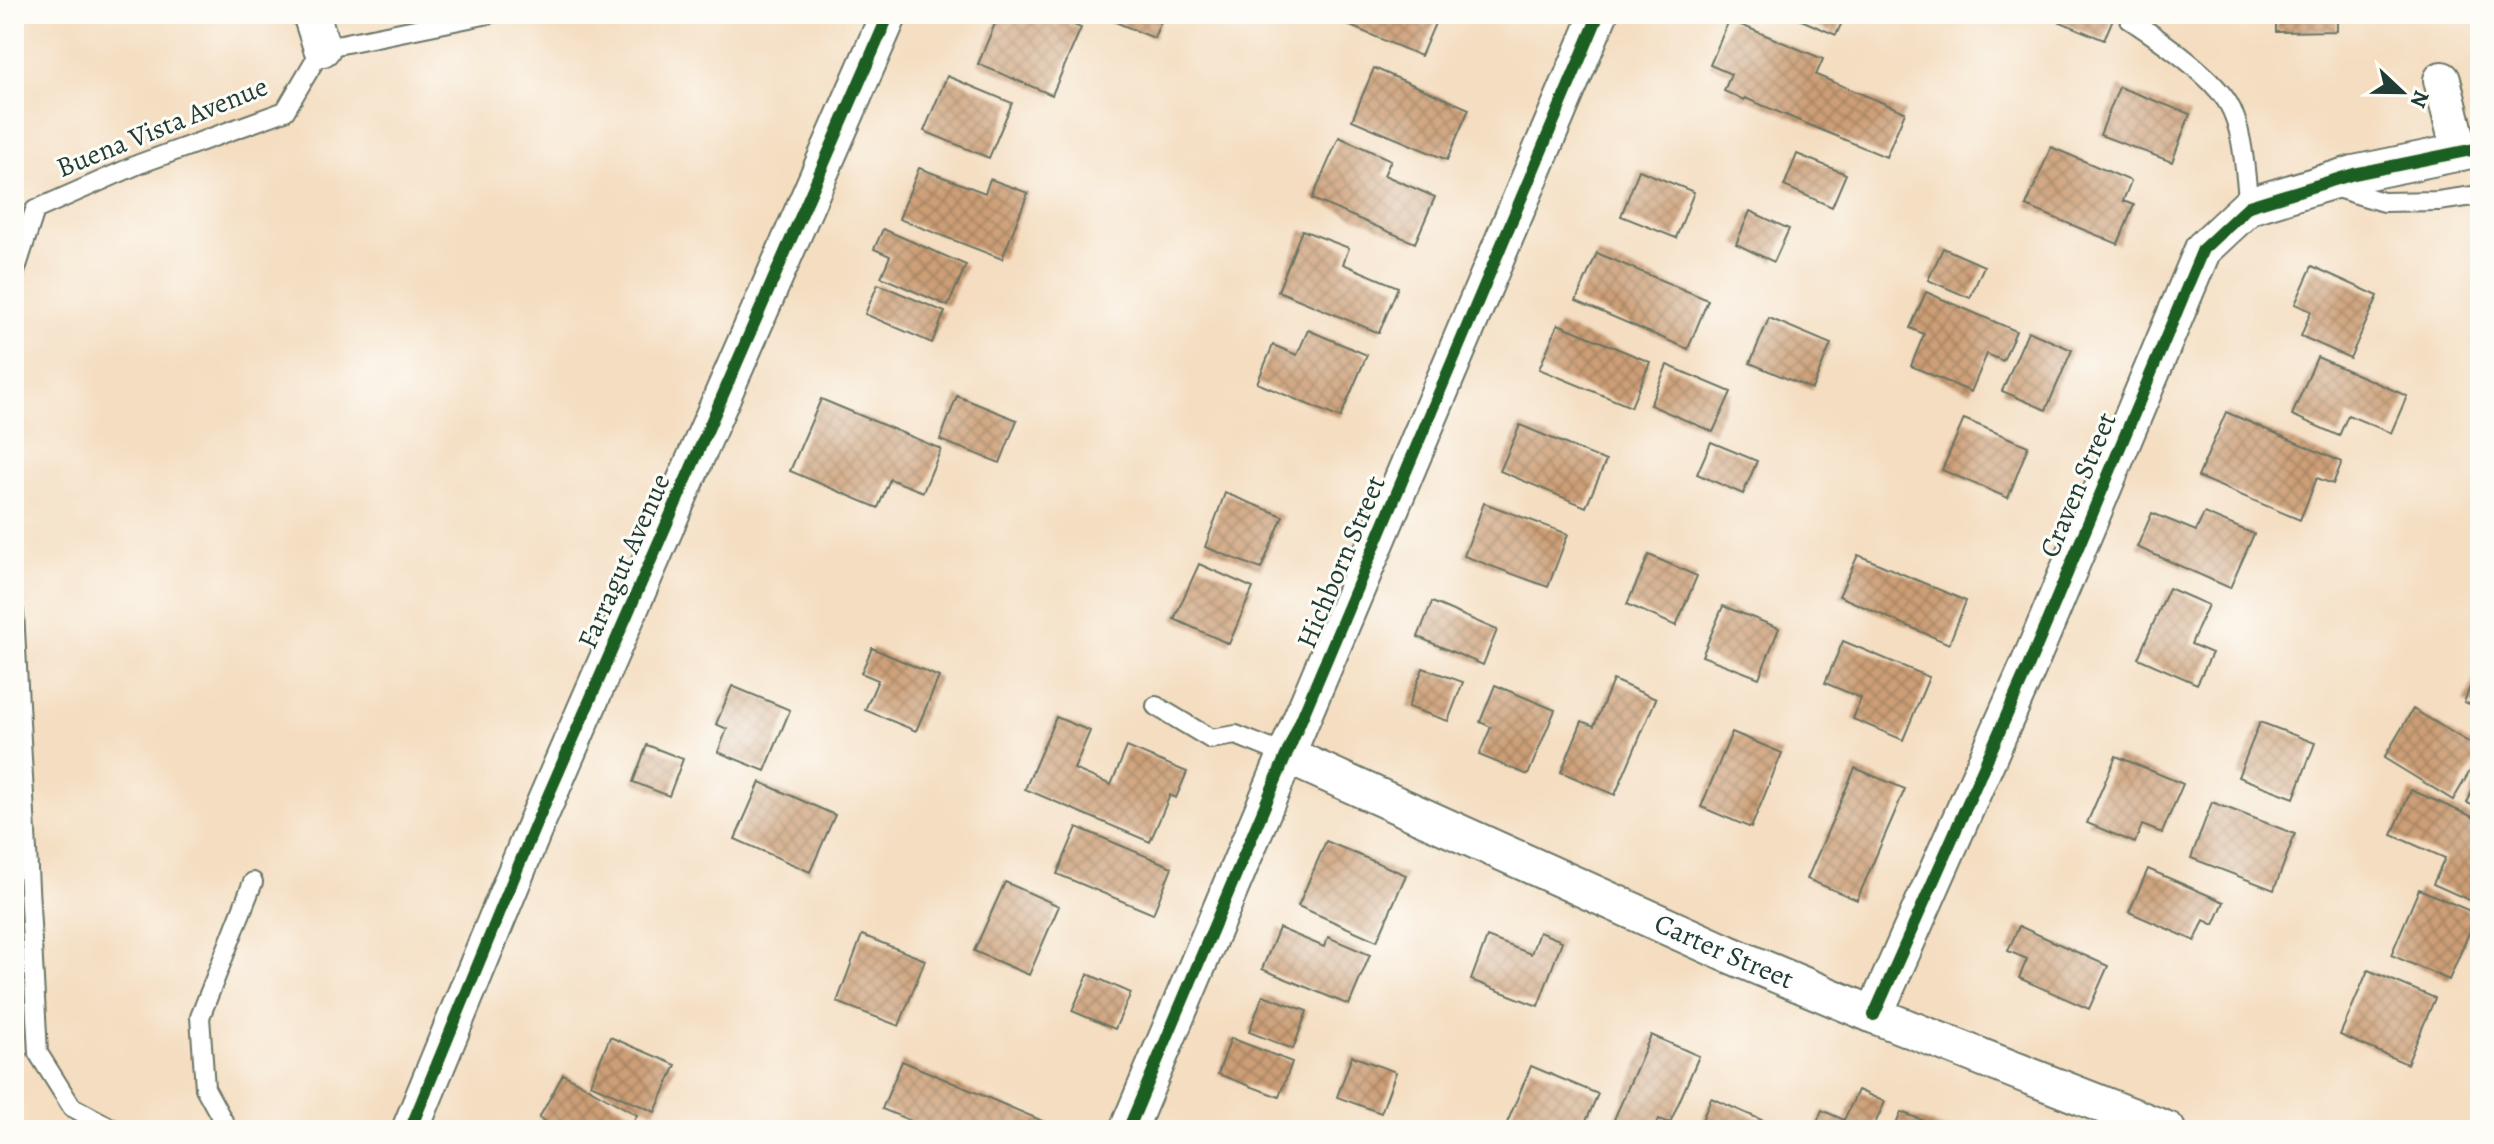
<svg xmlns="http://www.w3.org/2000/svg" width="2494" height="1144" font-family="Alegreya,serif">
	<style>
		.building { fill: url(#building-cross-hatch) }
		.lines { fill: none; stroke-linecap: round; stroke-linejoin: round }
		.lane-casing { stroke: #6a7565; stroke-width: 22 }
		.street-casing { stroke: #6a7565; stroke-width: 40 }
		.lane { stroke: #fff; stroke-width: 18 }
		.street { stroke: #fff; stroke-width: 36 }
		.cycleway-casing { stroke: #fdfcf7; stroke-width: 17 }
		.cycleway { stroke: #1b5e20; stroke-width: 12 }
		.labels { text-anchor: middle; dominant-baseline: central; stroke-width: 6; stroke-linejoin: round; paint-order: stroke }
		.street-label { font-size: 28px; fill: #1f3d34; stroke: #fdfcf7 }
	</style>
	<defs>
		<pattern id="building-cross-hatch" width="8" height="8" patternUnits="userSpaceOnUse" patternTransform="scale(2)"><rect width="8" height="8" fill="#cd9f77"/><path d="M0 0l8 8M0 8l8-8" fill="none" stroke="#a68362"/></pattern>
	</defs>
	<rect width="100%" height="100%" fill="#fdfcf7"/>
	<filter id="ink" filterUnits="userSpaceOnUse"><feTurbulence type="fractalNoise" baseFrequency=".0125" numOctaves="2"/><feDisplacementMap in="SourceGraphic" scale="16" xChannelSelector="R" yChannelSelector="G"/><feConvolveMatrix kernelMatrix="1 2 1 2 8 2 1 2 1" color-interpolation-filters="sRGB"/></filter>
	<filter id="wash" filterUnits="userSpaceOnUse"><feTurbulence type="fractalNoise" baseFrequency=".006" numOctaves="4" result="noise"/><feDisplacementMap in="SourceGraphic" scale="32" xChannelSelector="R" yChannelSelector="G"/><feGaussianBlur stdDeviation="1.8" result="paint"/><feColorMatrix in="noise" values="0 0 0 0 0 0 0 0 0 0 0 0 0 0 0 0 0 1.4 0 .05"/><feComposite in="paint" operator="in"/></filter>
	<g filter="url(#wash)">
		<rect width="100%" height="100%" fill="#f4ddc0"/>
		<g id="blocks">
			<path class="building" d="M999 14H1048L1081 28 1052 95 978 64Z
				M1096 14H1164L1154 38Z
				M1346 14H1439L1421 56 1343 23Z
				M1787 14H1846L1836 35Z
				M2041 14H2115L2104 40Z
				M2276 14H2337V31L2276 32Z
				M1729 20 1823 59 1816 75 1905 112 1886 157 1745 98 1744 100 1724 91 1731 74 1710 65Z
				M1374 68 1469 109 1447 160 1352 120Z
				M947 76 1012 103 989 158 924 131Z
				M2119 87 2190 114 2172 162 2100 135Z
				M1339 137 1391 160 1384 175 1435 197 1415 243 1312 199Z
				M2051 147 2131 181 2123 201 2134 205 2118 244 2026 206Z
				M1797 154 1846 174 1832 207 1784 186Z
				M919 168 985 193 990 179 1028 193 1002 259 899 219Z
				M1639 170 1694 192 1676 238 1621 216Z
				M1750 211 1789 229 1774 262 1736 244Z
				M883 229 966 265 948 306 881 277 890 256 874 249Z
				M1302 230 1349 248 1343 264 1398 287 1379 333 1278 291Z
				M1943 248 1984 266 1970 298 1928 280Z
				M1597 253 1708 300 1688 349 1576 301Z
				M2312 266 2378 296 2350 358 2301 336 2311 311 2295 304Z
				M878 284 945 312 932 343 865 314Z
				M1926 292 2016 331 2003 361 1987 354 1971 392 1911 366 1924 334 1910 328Z
				M1769 318 1831 344 1812 389 1750 363Z
				M1558 324 1650 362 1631 407 1539 369Z
				M1308 330 1367 355 1340 418 1257 383 1273 345 1297 355Z
				M2028 331 2072 350 2046 410 2002 391Z
				M2317 357 2407 396 2391 433 2348 415 2339 436 2292 415Z
				M1667 365 1731 392 1713 432 1650 405Z
				M957 396 1017 420 1000 463 940 440Z
				M821 399 941 449 923 492 890 479 878 508 790 471Z
				M2226 412 2342 462 2333 484 2317 478 2300 520 2198 477Z
				M1964 419 2028 446 2008 498 1942 470Z
				M1520 425 1606 461 1586 507 1500 471Z
				M1711 442 1757 461 1743 494 1697 474Z
				M1225 493 1283 516 1261 569 1205 547Z
				M1484 503 1568 534 1548 587 1464 556Z
				M2152 513 2196 531 2204 513 2254 534 2230 588 2137 547Z
				M1649 555 1697 576 1676 626 1627 604Z
				M1858 555 1966 601 1949 644 1839 596Z
				M1199 564 1253 588 1229 644 1174 619Z
				M2169 588 2208 605 2191 644 2212 653 2197 684 2138 658Z
				M1432 602 1497 630 1483 665 1418 637Z
				M1723 606 1779 628 1759 678 1702 656Z
				M1843 641 1929 677 1903 740 1853 719 1861 698 1825 683Z
				M872 648 939 677 916 731 865 710 878 680 861 673Z
				M2480 662V708L2464 702Z
				M1423 668 1463 682 1448 721 1408 707Z
				M1613 680 1656 699 1615 795 1561 772 1582 721 1594 726Z
				M1495 685 1555 710 1528 775 1479 755 1491 727 1480 722Z
				M732 686 790 710 765 771 718 752 727 729 716 724Z
				M2413 709 2480 749V754L2453 800 2384 758Z
				M1056 717 1090 731 1074 769 1111 785 1127 747 1187 772 1176 798 1170 795 1150 842 1025 789Z
				M2260 722 2315 743 2294 798 2238 777Z
				M1732 732 1782 753 1751 828 1701 807Z
				M647 745 683 759 669 796 633 782Z
				M2116 756 2183 784 2162 833 2142 825 2135 843 2087 823Z
				M1855 768 1905 789 1857 900 1807 879Z
				M2480 772V808L2467 803Z
				M760 782 835 815 810 872 735 839Z
				M2411 790 2480 820V905L2433 884 2445 858 2392 835Z
				M2212 802 2295 834 2274 890 2191 858Z
				M1077 827 1172 867 1153 914 1057 874Z
				M1326 841 1406 875 1377 941 1298 906Z
				M2148 869 2224 902 2214 925 2204 920 2195 941 2129 912Z
				M1005 882 1059 906 1029 975 974 951Z
				M2419 889 2477 914 2449 980 2391 955Z
				M2019 926 2108 966 2089 1009 2019 978 2027 959 2008 951Z
				M1279 928 1324 947 1328 937 1370 955 1349 1005 1262 969Z
				M1539 932 1562 941 1538 1006 1471 980 1487 937 1531 954Z
				M862 935 925 960 899 1026 837 1002Z
				M2368 970 2435 998 2407 1064 2340 1035Z
				M1088 974 1131 993 1115 1029 1072 1011Z
				M1263 995 1307 1011 1293 1049 1249 1032Z
				M1651 1035 1699 1056 1670 1123 1659 1119 1654 1130H1626L1612 1124Z
				M610 1037 676 1065 655 1112 590 1084Z
				M1231 1038 1292 1062 1279 1097 1218 1074Z
				M1352 1056 1396 1072 1381 1113 1337 1097Z
				M902 1061 1045 1122 1042 1130H933L882 1109Z
				M1531 1066 1598 1094 1582 1130H1504Z
				M563 1074 637 1115 628 1130H561L539 1118Z
				M1858 1090 1885 1102 1872 1130H1814L1822 1110 1844 1120Z
				M1711 1098 1778 1127 1777 1130H1698Z
				M1901 1112 1949 1130H1894Z"/>
		</g>
	</g>
	<g filter="url(#ink)">
		<use href="#blocks" fill-opacity="0" stroke="#6a7565" stroke-width="2"/>
		<g class="lines">
			<g class="lane-casing">
				<path id="lane" d="M2129 19C2158 38 2210 74 2228 103 2244 129 2245 176 2249 206
					M2330 186 2383 202 2438 201 2480 195
					M14 275 35 210 139 164 285 111 322 48 489 14
					M14 612 38 1053 72 1107 115 1130
					M1156 706 1211 739 1236 735 1286 755
					M228 1130 205 1088 200 1017 253 882"/>
			</g>
			<g class="street-casing">
				<g id="street">
					<path d="M311 14 322 48"/>
					<path d="M2442 80 2460 152"/>
					<path id="s1" d="M1286 755 1726 953 1874 1015 2167 1130"/>
					<path d="M1874 1015 2028 667 2203 249 2249 206 2354 174 2480 148"/>
					<path d="M410 1130 535 826 889 14"/>
					<path d="M1128 1130 1599 14"/>
				</g>
			</g>
			<use href="#lane" class="lane"/>
			<use href="#street" class="street"/>
			<g class="cycleway-casing">
				<path id="cycleway" d="M1874 1015 2028 667 2203 249 2249 206 2354 174 2480 148
					M410 1130 535 826 889 14
					M1128 1130 1599 14"/>
			</g>
			<use href="#cycleway" class="cycleway"/>
		</g>
	</g>
	<g class="labels">
		<g class="street-label">
			<text transform="translate(162 127) rotate(-22)">Buena Vista Avenue</text>
			<text transform="translate(2078 485) rotate(-67)">Craven Street</text>
			<text transform="translate(624 561) rotate(-66)">Farragut Avenue</text>
			<text transform="translate(1341 562) rotate(-67)">Hichborn Street</text>
			<text stroke="none"><textPath href="#s1" startOffset="480">Carter Street</textPath></text>
		</g>
	</g>
	<rect width="2494" height="1144" fill="none" stroke="#fdfcf7" stroke-width="48"/>
	<g transform="translate(2402 92) rotate(112)" stroke="#fdfcf7" stroke-width="6" paint-order="stroke">
	<path d="M0-6L14 30L0 20L-14 30Z" fill="#1f3d34"/>
	<text y="-12" font-size="22" font-weight="bold" text-anchor="middle" fill="#1f3d34">N</text>
	</g>
</svg>
